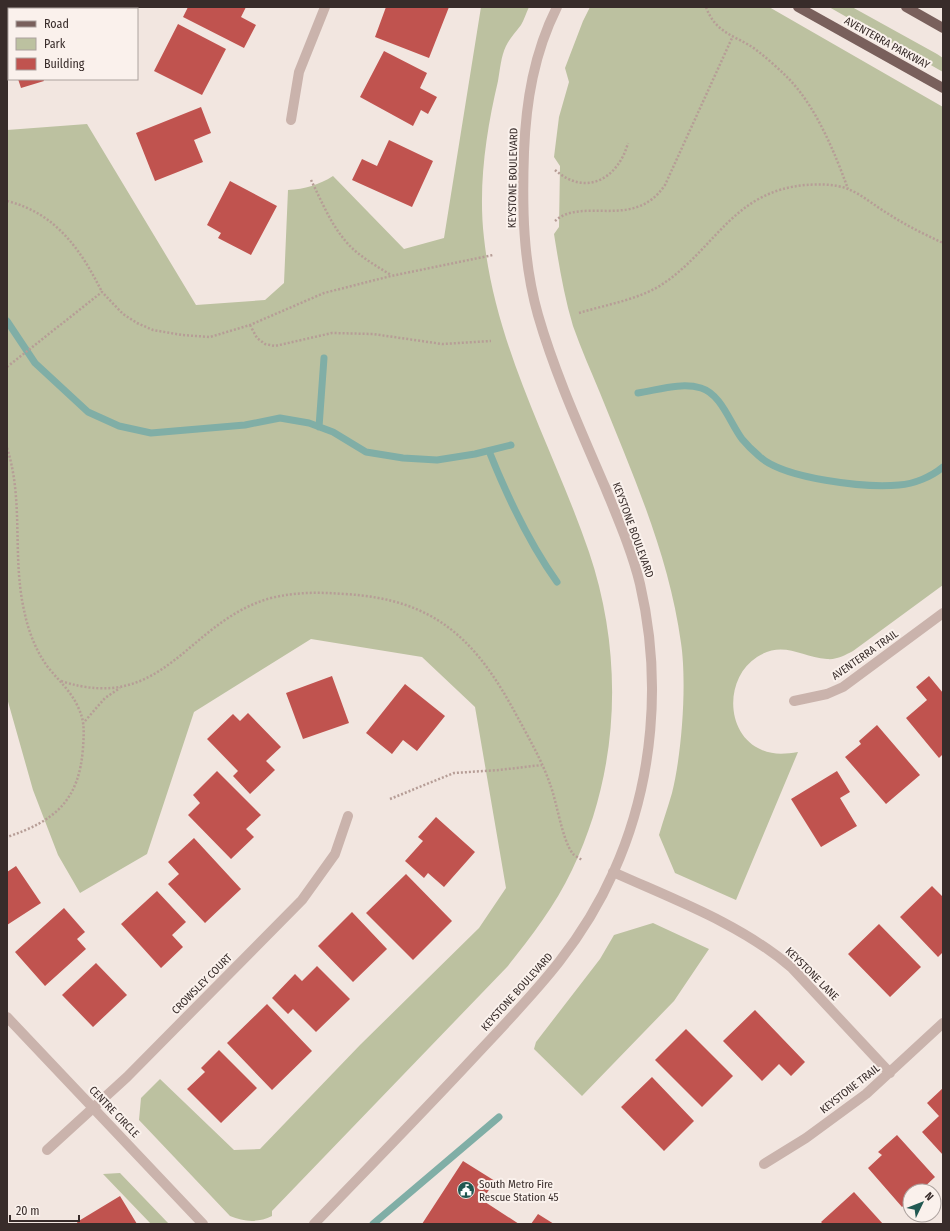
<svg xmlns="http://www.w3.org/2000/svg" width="950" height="1231" font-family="'Fira Sans Condensed',sans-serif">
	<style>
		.green { fill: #bcc1a0 }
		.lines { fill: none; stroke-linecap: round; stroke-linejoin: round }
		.stream { stroke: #80aea6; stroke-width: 7 }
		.building { fill: #c0534f }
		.path { stroke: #b69d96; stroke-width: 2.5; stroke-dasharray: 2 2; stroke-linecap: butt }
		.minor { stroke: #cab3ac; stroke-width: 10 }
		.major { stroke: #79605c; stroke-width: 10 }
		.labels { text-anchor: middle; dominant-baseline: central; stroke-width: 4; stroke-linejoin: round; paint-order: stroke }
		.street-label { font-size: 11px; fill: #382c2a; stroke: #faf1ec }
		.poi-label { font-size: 11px; fill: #382c2a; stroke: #faf1ec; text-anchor: start }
	</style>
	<rect width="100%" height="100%" fill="#f2e6e0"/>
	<path class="green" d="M481 7H529C526 13 524 20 521 25 516 32 509 39 506 46 501 56 500 70 498 81 486 132 478 186 484 238 496 350 553 447 589 552 624 656 620 770 572 870 555 906 531 937 507 967L272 1211V1216C258 1223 244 1222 230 1216L139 1120 141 1098 160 1079 234 1150 260 1149 360 1045 479 928 506 888 475 707 422 657 311 639 194 712 147 854 80 893 58 855 33 790 7 698V130L87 124 196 305 265 300 284 283 288 190C305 189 319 185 333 176L404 249 444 238Z
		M590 7H769L943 107V585L853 651C845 655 837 660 827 659 801 657 783 640 757 657 724 678 725 735 762 750 774 755 785 754 798 752L736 900 675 873 659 835C663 821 668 807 672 793 682 753 687 683 681 643 669 555 633 475 600 393 591 371 581 349 573 326 564 296 559 265 554 234L559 227 560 166 554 157 559 117 569 82 565 68 583 21Z
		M829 7H852L937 54 943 58V72Z
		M653 923 709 949 674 1001 582 1096 534 1049 536 1042 600 959 614 935Z
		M120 1173 169 1224H151L103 1174Z"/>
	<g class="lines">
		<path class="stream" d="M7 321 35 363 88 412 119 426 151 433 245 425 280 418 309 423 333 432 366 452 403 458 437 460 475 454 511 445
			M638 393C658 390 681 382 701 388 721 394 730 423 742 439 747 445 753 451 759 456 783 479 866 488 899 485 914 484 931 477 943 467
			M319 427 324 358
			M489 451C507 496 529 543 557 582
			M373 1224 499 1117"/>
	</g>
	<path class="building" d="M44 7H117L115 9H43Z
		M188 7H246L241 17 256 25 244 48 183 17Z
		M386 7 394 8V7H449L429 58 375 37Z
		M178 24 226 49 202 95 154 71Z
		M9 28V79L7 80V29Z
		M384 51 427 73 420 88 437 97 428 114 421 110 413 126 360 97Z
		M18 79H43L44 81 21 88Z
		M201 107 211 133 194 140 203 162 155 181 136 133Z
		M389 140 433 161 412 207 352 180 362 159 377 166Z
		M230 181 277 206 251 255 218 238 221 233 207 225Z
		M332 676 349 723 303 739 286 693Z
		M929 676 943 693V754L939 758 906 718 927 700 916 687Z
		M405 684 445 716 417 751 403 740 392 754 366 733Z
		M248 713 281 747 266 761 275 770 250 794 233 776 238 771 207 739 233 714 240 721Z
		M877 725 920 775 886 804 845 757 861 744 859 741Z
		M217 771 261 815 246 829 254 837 231 859 188 815 200 803 193 795Z
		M837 771 850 792 840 798 857 826 821 847 791 799Z
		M436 817 475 852 444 887 428 873 424 878 405 861 423 841 418 837Z
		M194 838 241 889 205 923 168 884 179 874 168 862Z
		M16 866 41 903 7 925V872Z
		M406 874 452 921 413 960 366 913Z
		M932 886 943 897V952L938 957 900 917Z
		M157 891 186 922 172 935 183 947 161 968 121 924Z
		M64 908 85 932 77 939 86 949 45 986 15 952Z
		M352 912 387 949 353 982 318 946Z
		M879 924 921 967 890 997 848 954Z
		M96 963 127 995 93 1027 62 995Z
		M317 966 350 999 316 1032 293 1009 288 1014 272 998 295 974 302 981Z
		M267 1004 312 1051 272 1090 227 1043Z
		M755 1010 805 1062 791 1076 779 1064 762 1081 723 1041Z
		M686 1029 733 1076 702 1107 655 1060Z
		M219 1050 257 1088 221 1123 187 1089 205 1072 201 1068Z
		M652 1077 694 1121 664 1151 621 1107Z
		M943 1088V1155L922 1132 939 1116 927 1103Z
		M897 1135 935 1177 920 1191H910V1200L902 1207 868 1168 882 1155 878 1152Z
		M463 1161 495 1181 482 1200 519 1224H422Z
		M854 1192 883 1224H823L821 1222Z
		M120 1196 137 1224H78L77 1222Z
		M538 1214 554 1224H531Z"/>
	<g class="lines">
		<path class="path" d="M706 7C716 34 735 35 755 49 767 58 779 69 789 79 816 107 835 153 848 189
			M555 170C586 197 618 179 628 143
			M311 180C323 204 333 230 353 249 364 259 378 267 391 275
			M7 201C56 213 81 250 102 292
			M555 221C583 196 634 231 665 185L732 38
			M579 313C608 304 643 299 667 281 717 245 735 191 806 185 819 184 836 184 848 189 861 194 875 206 887 213 905 225 924 234 943 243
			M250 325 257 338 265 344 275 346 332 333 373 334 442 344 491 341
			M7 367 102 292 123 314 137 323 153 330 182 335 210 337 250 325 324 293 391 276 493 255
			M7 448C24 500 12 557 24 610 28 630 35 649 47 666 58 680 71 691 78 707 85 721 84 732 83 748 79 801 55 821 7 837
			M61 681C165 715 187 621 271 598 296 592 319 592 344 594 437 599 477 641 518 718 530 740 542 761 550 784 557 802 562 840 573 854 575 856 579 858 582 860
			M85 721 105 698 120 688
			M390 799 454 773 499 770 542 765"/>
		<path class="minor" d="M291 120 299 72 325 7
			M794 701 827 694 843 687 943 613
			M613 872C675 900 741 924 792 968L890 1073
			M7 1017 203 1224
			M47 1150 127 1077 302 900 335 854 348 816
			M764 1164 806 1138 866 1094 943 1023
			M314 1224C368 1168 422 1113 475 1056 531 996 580 948 614 871 654 782 662 679 640 584 632 551 618 519 605 487 581 431 555 374 538 315 523 262 522 208 524 152 526 101 534 53 557 7"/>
		<path class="major" d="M798 7 943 88
			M906 7 943 28"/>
	</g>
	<defs>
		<g id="civic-disc" transform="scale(0.9)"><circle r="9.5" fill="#215851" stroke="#faf1ec"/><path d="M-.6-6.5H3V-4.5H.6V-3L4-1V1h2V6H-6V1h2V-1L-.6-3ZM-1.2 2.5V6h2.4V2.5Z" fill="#fff"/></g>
	</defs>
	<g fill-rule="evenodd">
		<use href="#civic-disc" x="466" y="1190"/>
	</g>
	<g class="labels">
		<g class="street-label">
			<text transform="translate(887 43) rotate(29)">AVENTERRA PARKWAY</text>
			<text transform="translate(513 178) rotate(-89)">KEYSTONE BOULEVARD</text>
			<text transform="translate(633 530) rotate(70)">KEYSTONE BOULEVARD</text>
			<text transform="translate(865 655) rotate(-35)">AVENTERRA TRAIL</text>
			<text transform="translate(812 974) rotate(45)">KEYSTONE LANE</text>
			<text transform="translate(202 984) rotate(-45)">CROWSLEY COURT</text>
			<text transform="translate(517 992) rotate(-48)">KEYSTONE BOULEVARD</text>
			<text transform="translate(850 1089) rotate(-38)">KEYSTONE TRAIL</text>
			<text transform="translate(114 1112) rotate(46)">CENTRE CIRCLE</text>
		</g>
		<g class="poi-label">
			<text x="479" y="1184">South Metro Fire<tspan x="479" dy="13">Rescue Station 45</tspan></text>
		</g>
	</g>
	<rect width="950" height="1231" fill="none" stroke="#382c2a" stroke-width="16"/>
	<rect x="8" y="8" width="130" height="72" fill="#faf1ec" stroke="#aca29e"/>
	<rect x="16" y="21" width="20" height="6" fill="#79605c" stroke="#aca29e"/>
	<text x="44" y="28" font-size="12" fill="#382c2a">Road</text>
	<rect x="16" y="38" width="20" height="12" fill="#bcc1a0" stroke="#aca29e"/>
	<text x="44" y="48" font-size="12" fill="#382c2a">Park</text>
	<rect x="16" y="58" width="20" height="12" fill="#c0534f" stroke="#aca29e"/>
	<text x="44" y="68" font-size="12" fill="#382c2a">Building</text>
	<g transform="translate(922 1203) rotate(47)"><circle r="19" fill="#faf1ec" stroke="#aca29e"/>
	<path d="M0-3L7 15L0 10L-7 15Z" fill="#215851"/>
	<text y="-6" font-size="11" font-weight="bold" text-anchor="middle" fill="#382c2a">N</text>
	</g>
	<path d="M10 1215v6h69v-6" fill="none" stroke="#382c2a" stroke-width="2"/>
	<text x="16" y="1215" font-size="12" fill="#382c2a" stroke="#faf1ec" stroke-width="3" paint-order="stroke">20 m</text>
</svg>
